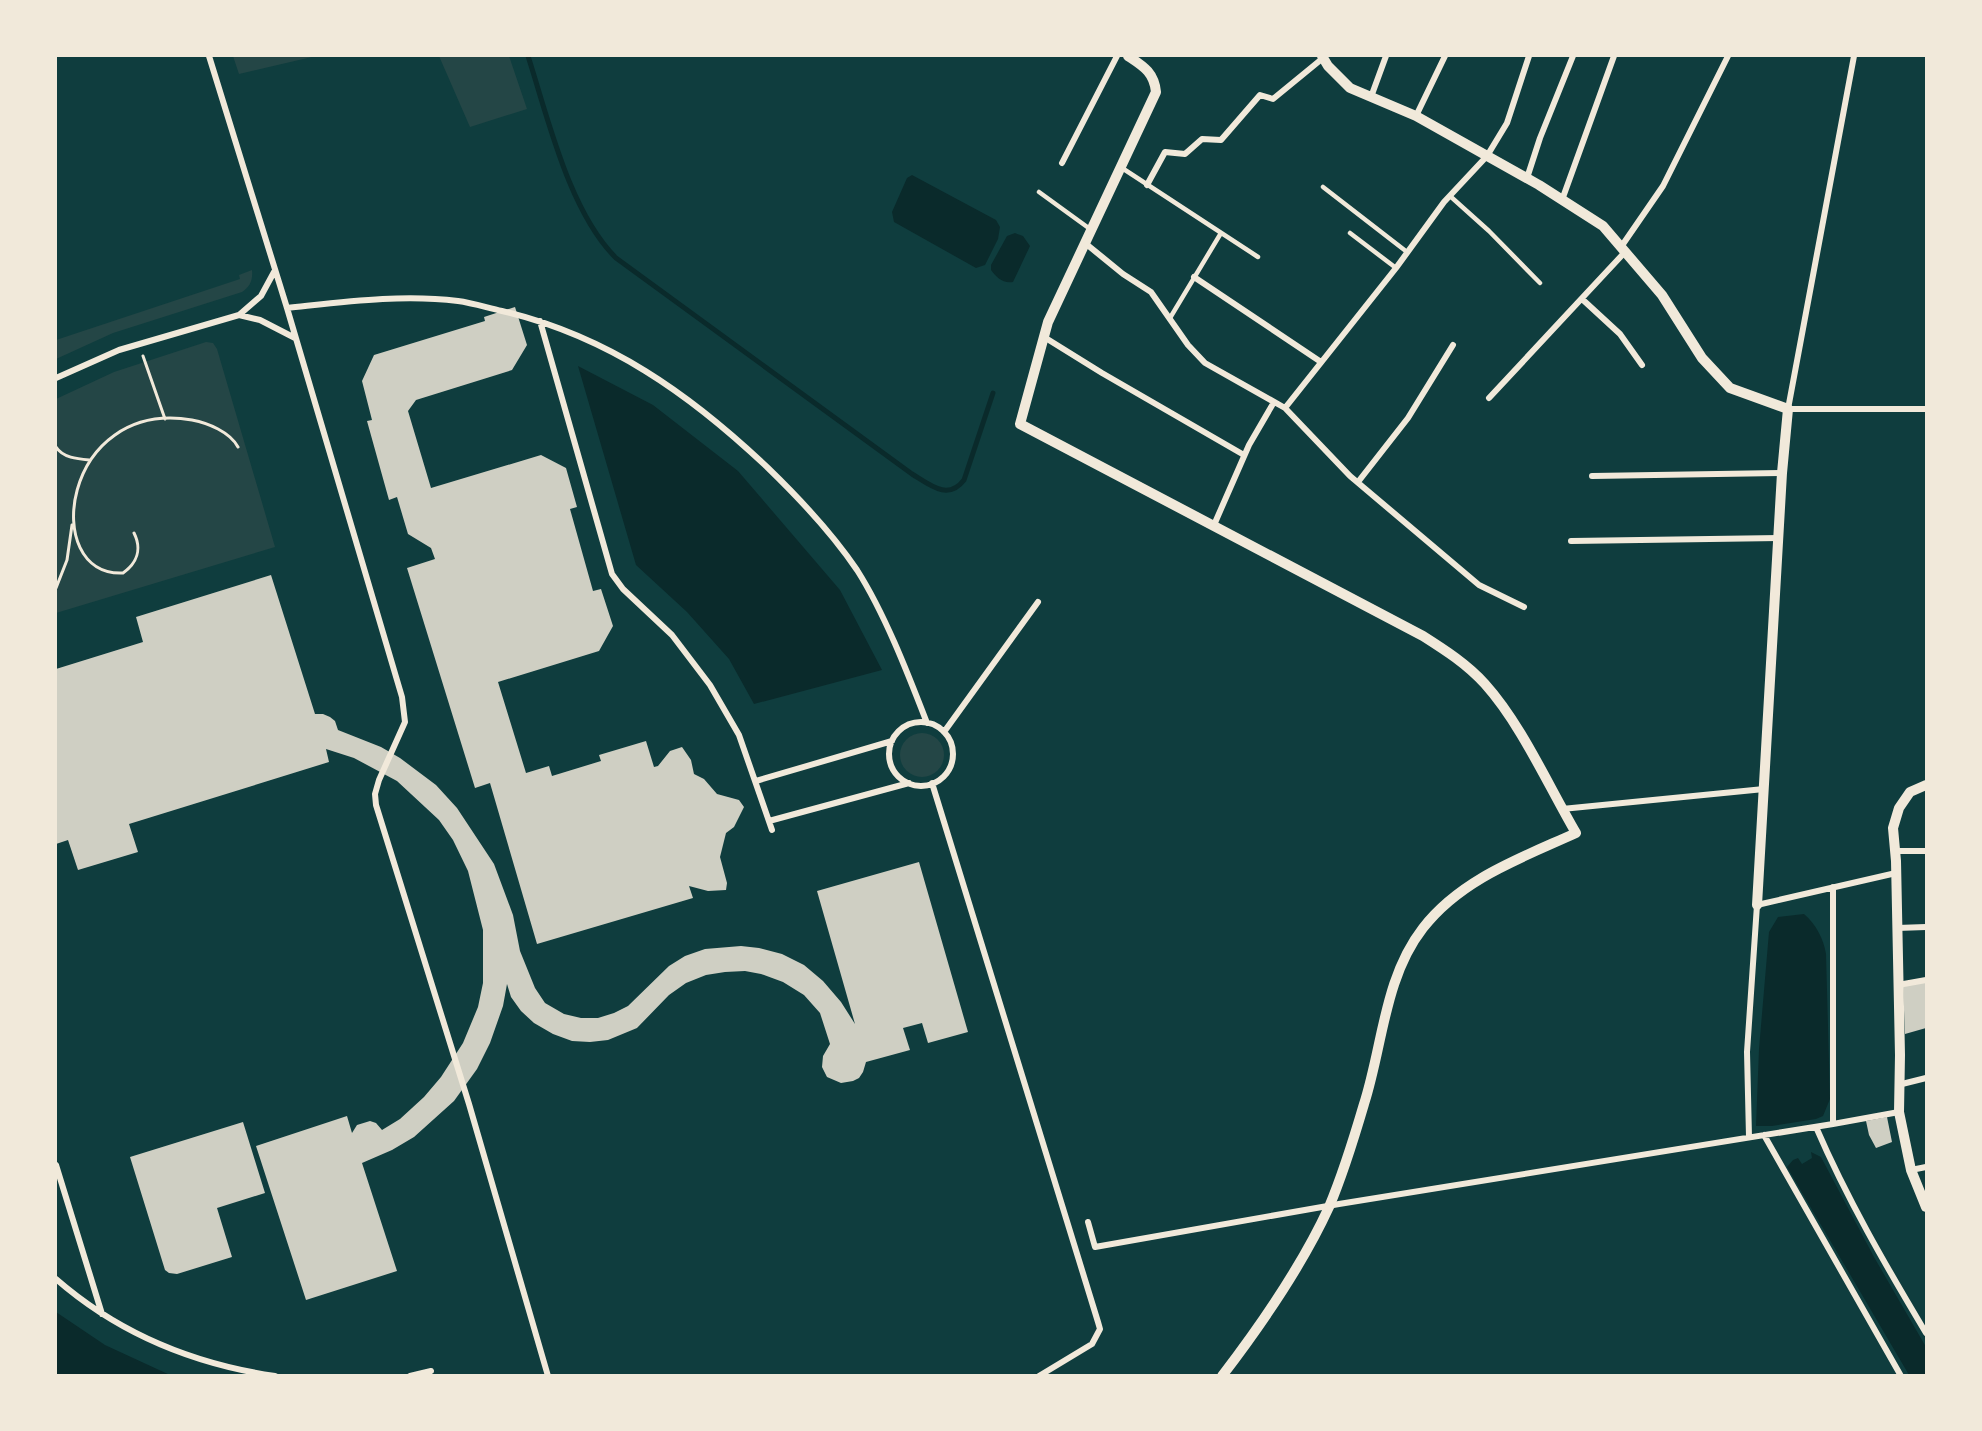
<svg xmlns="http://www.w3.org/2000/svg" width="1982" height="1431" font-family="'Noto Sans',sans-serif">
	<style>
		.green { fill: #244646 }
		.water { fill: #0a2a2b }
		.lines { fill: none; stroke-linecap: round; stroke-linejoin: round }
		.stream { stroke: #0a2a2b; stroke-width: 5 }
		.building { fill: #cfcfc3 }
		.path { stroke: #f1e9da; stroke-width: 3 }
		.service { stroke: #f1e9da; stroke-width: 4.5 }
		.minor { stroke: #f1e9da; stroke-width: 6 }
		.tertiary { stroke: #f1e9da; stroke-width: 10 }
	</style>
	<rect width="100%" height="100%" fill="#0f3d3e"/>
	<path class="green" d="M233 56H316L239 74Z
		M439 56H509L527 109 470 127Z
		M252 270C253 280 250 287 242 292L113 333 56 359V340L240 279 239 275Z
		M206 342 213 343 217 349 275 547 56 613V399L114 372Z
		M900 755a22 22 0 1 1 44 0a22 22 0 1 1-44 0Z"/>
	<path class="water" d="M912 175 996 220 1000 227 998 239 985 265 976 268 894 222 892 212 907 178Z
		M1015 233 1023 236 1030 246 1013 282C1003 284 996 277 991 270V265L1007 236Z
		M578 366 653 405 738 471 840 590 882 670 754 704 729 659 687 612 636 565Z
		M1804 914C1816 924 1824 940 1826 954L1830 1099 1823 1116 1816 1119 1772 1126H1756L1759 1049 1769 932 1778 917Z
		M1811 1152 1821 1157 1874 1257 1926 1347V1375H1909L1787 1167 1793 1160 1798 1158 1802 1164 1812 1158Z
		M56 1312 105 1345 170 1375H56Z"/>
	<g class="lines">
		<path class="stream" d="M528 56C548 118 569 211 616 258L912 474C930 485 948 501 964 480L993 393"/>
	</g>
	<path class="building" d="M515 307 527 345 512 370 416 400 408 411 431 488 541 455 566 468 577 507 570 509 593 591 601 589 613 626 599 651 498 682 526 773 549 766 552 776 601 761 599 755 646 741 654 767 658 766 670 751 682 747 691 760 694 774 704 779 717 794 739 800 744 807 734 827 726 833 720 857 727 883 726 890 708 891 689 886 693 898 537 944 490 783 475 788 407 568 435 559 431 548 408 534 397 497 389 500 367 421 372 420 362 381 374 355 485 321 484 317Z
		M271 575 315 714H323L330 717 335 721 338 730 381 747 400 758 436 785 457 808 494 864 513 915 520 951 535 988 545 1003 564 1014 581 1018H598L614 1013 628 1006 669 966 685 956 705 949 741 946 759 948 782 954 804 965 823 981 841 1002 855 1024 817 891 919 862 968 1032 928 1043 922 1023 903 1028 910 1050 866 1062 863 1072 859 1078 853 1081 841 1083 827 1077 822 1067 823 1056 830 1044 820 1013 804 995 783 982 761 974 745 971 725 972 706 975 686 983 669 995 637 1028 608 1040 590 1042 572 1041 553 1034 534 1023 521 1011 511 997 507 984 503 1006 490 1043 477 1069 454 1101 414 1137 392 1150 362 1163 397 1271 306 1300 256 1146 347 1116 352 1133 357 1125 370 1121 376 1123 382 1130 400 1119 424 1097 441 1077 463 1043 478 1007 483 983V930L468 871 453 840 439 820 397 781 354 758 326 749 329 762 129 824 138 852 78 870 68 840 56 844V669L143 642 136 617Z
		M1926 982V1028L1905 1034 1903 986Z
		M1887 1117 1892 1142 1876 1148 1869 1135 1866 1121Z
		M243 1122 265 1193 217 1208 232 1257 177 1274 169 1273 165 1270 130 1157Z"/>
	<g class="lines">
		<path class="path" d="M143 356 165 419
			M56 447C63 458 78 459 90 460
			M134 533C142 549 137 563 123 573 39 577 62 398 192 420 208 423 230 432 238 447
			M56 588 67 560 72 525"/>
		<path class="service" d="M1122 168 1258 257
			M1323 187 1407 252
			M1039 192 1090 229
			M1450 196 1489 231 1540 283
			M1350 233 1396 268
			M1170 318 1221 233"/>
		<path class="minor" d="M209 56 287 308 402 697 405 722 379 780 375 794 376 805 469 1104 548 1376
			M1854 56 1788 409H1926
			M1371 97 1386 56
			M1416 116 1445 56
			M1062 163 1117 56
			M1527 178 1540 138 1573 56
			M1147 185 1165 152 1185 154 1202 139 1221 140 1260 95 1273 99 1323 58
			M1562 200 1614 56
			M1085 243 1123 274 1151 292 1188 345 1205 363 1285 408 1350 476 1479 585 1524 607
			M1621 247 1663 186 1728 56
			M1194 277 1321 362
			M1582 299 1620 334 1642 365
			M287 308C344 302 401 294 458 301 473 303 488 308 502 311 608 336 690 394 768 468 800 499 832 533 857 570 885 614 908 674 927 723
			M239 315 260 320 295 338
			M540 321 612 574 623 589 672 635 710 685 739 735 772 830
			M1044 337 1102 373 1244 455
			M56 378 119 350 239 315 261 296 274 272
			M1489 398 1625 252
			M1285 408 1396 268 1444 202 1487 156 1507 123 1529 56
			M1592 476 1782 473
			M1358 482 1408 418 1453 345
			M1214 525 1249 445 1274 402
			M1571 541 1779 538
			M889 754a32 32 0 1 1 64 0a32 32 0 1 1-64 0Z
			M944 732 1038 602
			M756 781 892 741
			M932 783 1098 1322 1100 1329 1092 1344 1039 1376
			M1562 809 1764 789
			M769 821 909 783
			M1895 851H1926
			M1833 887V1124
			M1897 928 1926 927
			M1898 985 1926 980
			M1898 1085 1926 1078
			M1816 1127C1847 1199 1886 1266 1926 1333
			M1764 1135 1901 1376
			M1749 1137 1747 1052 1757 905 1896 873
			M56 1165 102 1314
			M1911 1170 1926 1167
			M1088 1222 1095 1247 1339 1204 1833 1124 1899 1112
			M56 1279C118 1333 193 1364 275 1376
			M410 1376 431 1371"/>
		<path class="tertiary" d="M1128 56C1143 66 1154 72 1156 92L1048 322 1020 424 1423 636C1445 650 1467 664 1485 684 1521 724 1548 785 1576 833 1521 858 1461 879 1423 928 1384 978 1383 1045 1364 1104 1354 1138 1343 1174 1329 1207 1302 1266 1261 1325 1222 1376
			M1322 56 1328 66 1350 88 1416 116 1539 185 1603 226 1662 295 1702 358 1730 388 1788 409 1782 473 1757 905
			M1926 785 1910 792 1899 808 1893 828 1896 861 1900 1055 1899 1112 1911 1170 1926 1207"/>
	</g>
	<rect width="1982" height="1431" fill="none" stroke="#f1e9da" stroke-width="114"/>
</svg>
